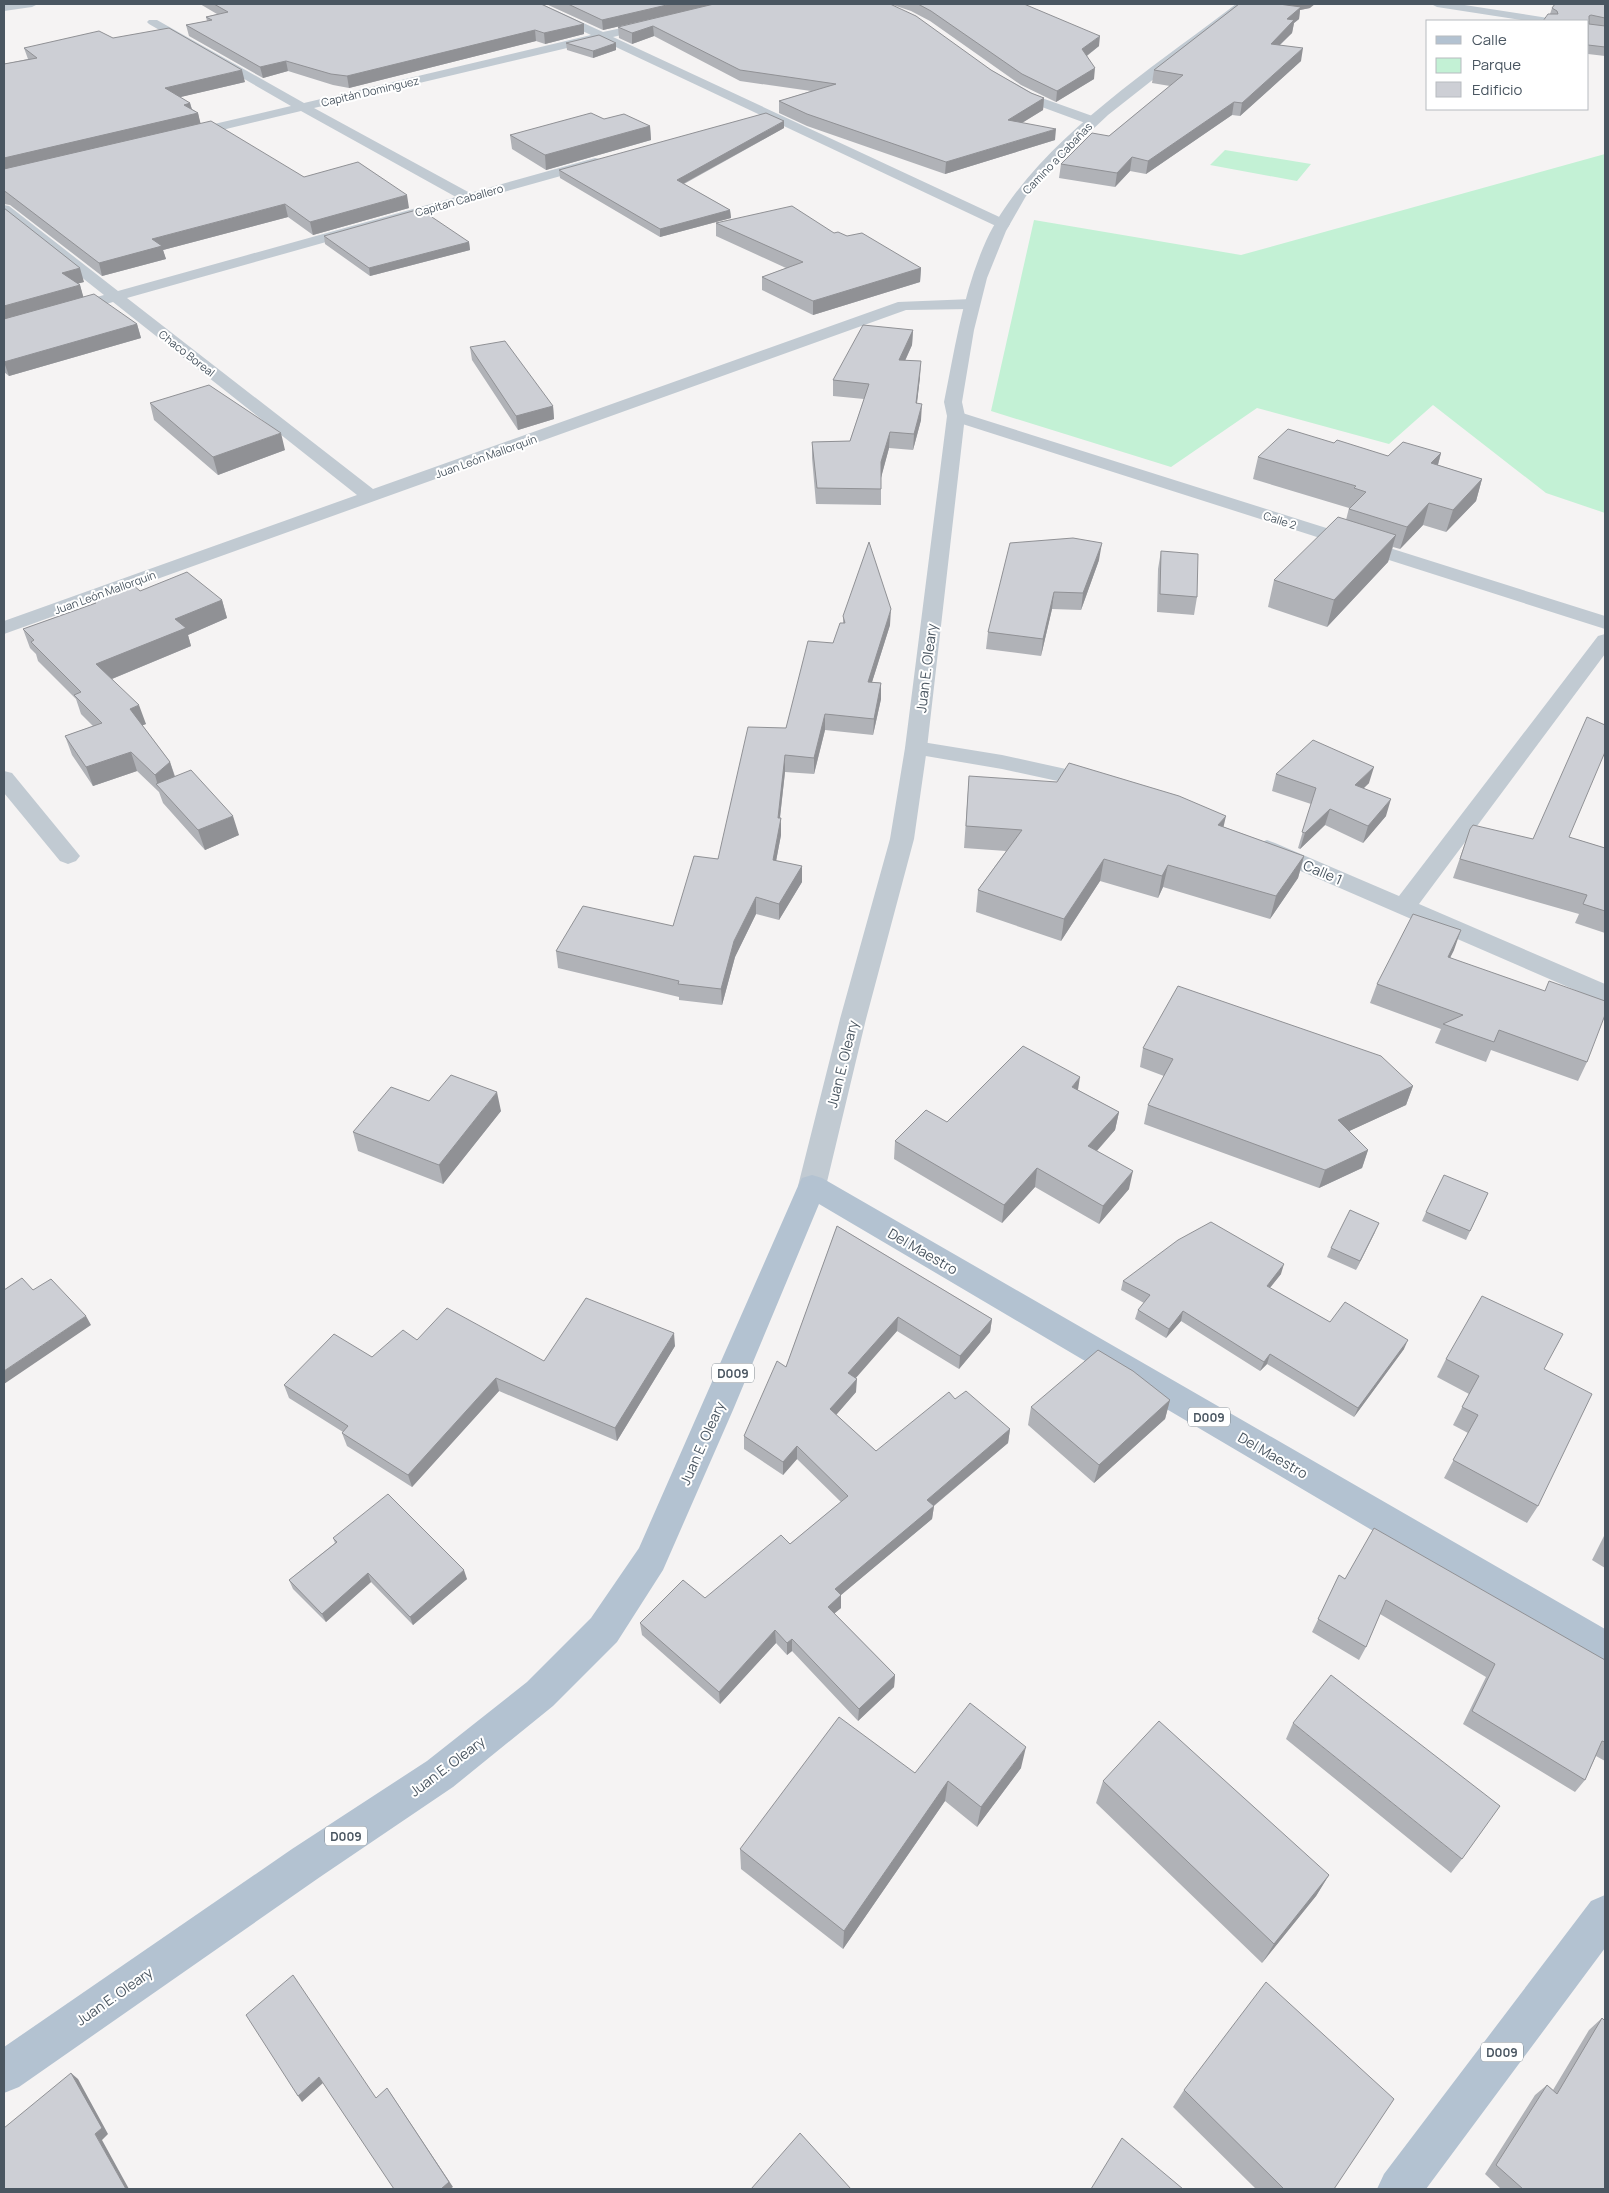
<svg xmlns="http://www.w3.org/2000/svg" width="1609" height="2193" font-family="Manrope,sans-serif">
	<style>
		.green { fill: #c3f1d5 }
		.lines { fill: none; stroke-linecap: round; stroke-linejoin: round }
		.minor { fill: #c1cad2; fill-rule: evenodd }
		.tertiary { fill: #c1cad2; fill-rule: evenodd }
		.primary { fill: #b3c2d1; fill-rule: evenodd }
		.wall { fill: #b0b2b7 }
		.shaded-wall { fill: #909195 }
		.building { fill: #cdcfd5; stroke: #909195 }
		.labels { text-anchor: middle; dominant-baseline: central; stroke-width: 4; stroke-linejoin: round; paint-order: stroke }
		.far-street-label { font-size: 11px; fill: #4a5661; stroke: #fff }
		.shield { fill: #fff; stroke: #808990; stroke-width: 1 }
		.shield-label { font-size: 12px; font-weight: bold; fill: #4a5661 }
		.street-label { font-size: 14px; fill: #4a5661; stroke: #fff }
	</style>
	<rect width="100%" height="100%" fill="#f5f3f3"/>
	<path class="green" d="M1225 150 1311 164 1297 181 1210 165Z
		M1605 154V513L1546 493 1433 405 1389 444 1257 408 1171 467 991 411 1034 220 1241 255Z"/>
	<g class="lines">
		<path class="minor" d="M38 4 32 7 4 11V5Z
			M528 4H542L603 32 654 21 658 22 660 24 658 26 613 37 1008 221 1010 224 1008 227H998L601 40 314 108 470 193 595 158 600 159 602 162 600 165 127 298 373 489 898 302 972 299 978 301 980 304 978 307 972 309 906 310 4 634V621L357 495 113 302 4 333V323L104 295 4 216V205L9 206 118 291 456 197 301 111 185 139 180 138 178 135 180 132 291 106 149 24 147 22 149 20H157L304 103 591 35 529 6Z
			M1431 4H1458L1548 18 1554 21H1527L1437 7Z
			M1011 81 1039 97 1098 118 1100 121 1093 125 1088 124 1031 103 1007 88 1005 85 1007 82Z
			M956 411 1605 616V629L950 420 947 416 950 412Z
			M1605 634V654L1419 904 1605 984V1003L1259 853 1255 848 1259 843 1267 840 1275 843 1399 896 1598 636Z
			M916 741 1002 755 1107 778 1110 783 1107 788 1099 790 1002 769 908 753 905 748 908 743Z
			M4 771 12 773 76 851 80 856 76 861 68 864 60 861 4 793Z"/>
		<path class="tertiary" d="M1236 4H1249L1108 115 1057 163 1026 196 1006 231 987 278 974 330 962 402 965 416 927 748 914 839 866 1019 826 1186 822 1194 812 1197 802 1194 798 1186 840 1019 890 839 905 748 947 416 944 402C955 348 963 292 986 241 1031 145 1153 68 1236 4Z"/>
		<path class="primary" d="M812 1175 822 1178 1605 1629V1665L1592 1660 819 1204 733 1410 663 1570 617 1642 553 1706 453 1787 320 1877 19 2087 4 2093V2047L292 1849 427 1761 527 1682 591 1618 639 1548 798 1186 802 1178Z
			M1605 1895V1948L1426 2189H1377L1384 2174 1591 1901Z"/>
	</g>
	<path class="wall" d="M200 4H541L584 34 545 44 536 41 349 88 333 85 288 71 263 78 189 36 186 25 207 21 206 17 217 14Z
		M546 4H1024L1099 46 1087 56 1094 79 1056 102 1021 85 930 21 911 11 890 4 991 70 1031 93 1044 98 1043 110 1022 123 1055 140 945 174 807 126 779 113V101L811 91 740 81 654 36 632 44 619 38 618 27 668 15 603 30Z
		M1239 4 1310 8 1300 10 1299 19 1294 23 1292 33 1280 45 1301 61 1240 116 1232 115 1146 174 1130 171 1115 187 1059 178 1061 164 1109 136 1170 86 1152 83 1154 70Z
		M1605 4V56L1588 54V21L1550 14 1552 8Z
		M113 38 245 82 180 97 190 103 192 109 198 113 200 124 304 177 409 208 313 235 288 217 163 250 166 259 102 276 10 205 4 204V64L28 59 24 48Z
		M566 43H616V50L593 58 567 50Z
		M650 126 651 140 546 170 512 149 510 135Z
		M784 128 684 184 730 210 731 218 660 237 560 178 559 170Z
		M4 208 84 282 78 283 80 285 83 297 137 324 141 338 9 376 4 372Z
		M716 223 834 233 847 236 921 268 920 282 813 315 762 290V277L786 268 716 236Z
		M324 236 469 242 470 250 370 276 325 244Z
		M913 330 912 345 905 361 920 377 917 403 921 420 913 450 889 448 881 477V505L816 504 812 458V442L850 441 864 399 833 396V380Z
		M470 347 553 406 554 419 518 430 472 360Z
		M150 403 285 450 218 475 154 420Z
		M1334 443 1388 456 1441 453 1438 465 1482 479 1476 501 1446 532 1423 525 1400 549 1393 547 1388 562 1327 627 1268 607 1274 580 1346 520 1349 508 1253 479 1258 457Z
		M1161 551 1197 597 1194 615 1157 612 1158 569Z
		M1099 560 1081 610 1052 609 1041 656 986 649 988 632Z
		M140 591 222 600 227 618 188 635 191 646 112 679 146 724 142 725 170 762 175 776 239 835 205 850 163 803 159 792 137 771 93 786 72 755 65 736 93 726 81 714 76 699 38 661 36 654 30 648 23 629 95 603 93 600Z
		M843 616 890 625 872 682 881 683V699L873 735 825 730 814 774 785 772 780 818H781V835L776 861 802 866V882L779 920 756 914 735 957 722 1005 679 1000V997L558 968 556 951 673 926 718 859 786 728 833 643 843 623Z
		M1276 774 1369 783 1364 788 1386 816 1363 843 1325 825 1300 849 1298 848 1311 804 1272 791Z
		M969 776 1224 827 1304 856 1298 878 1270 919 1163 887 1158 898 1100 881 1061 941 976 912 978 890 1006 851 964 848Z
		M1470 829 1533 839 1569 837 1605 848V933L1575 923 1579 914 1453 878Z
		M1454 950 1450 957 1587 1062 1578 1081 1491 1050 1486 1062 1435 1043 1441 1029 1370 1003 1377 984Z
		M1143 1048 1413 1086 1406 1105 1349 1131 1368 1150 1362 1168 1319 1188 1144 1124 1148 1105 1164 1076 1140 1067Z
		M1078 1090 1119 1112 1115 1130 1097 1151 1129 1189 1099 1224 1035 1187 1002 1223 894 1159 895 1141 947 1122Z
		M429 1101 501 1111 443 1184 358 1151 353 1132Z
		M1488 1193 1466 1240 1422 1221 1426 1212Z
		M837 1226 992 1319 990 1332 959 1369 897 1331 855 1378 856 1392 836 1415 876 1451 955 1399 1010 1429 1008 1443 934 1506 932 1519 841 1595V1608L834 1613 895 1675 894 1687 858 1721 792 1651 787 1655 776 1643 720 1704 642 1635 640 1623 705 1598 790 1544 841 1502 797 1459 783 1475 744 1449V1436L786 1367Z
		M1375 1232 1356 1270 1327 1257 1331 1248Z
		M1281 1274 1270 1288 1330 1322 1404 1349 1354 1417 1267 1364 1260 1371 1181 1321 1166 1338 1135 1319 1138 1310 1144 1303 1121 1290 1123 1281Z
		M417 1340 544 1361 675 1346 617 1441 499 1391 412 1487 347 1446 342 1433 343 1432 289 1398 284 1385 372 1357Z
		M1446 1359 1544 1369 1538 1506 1527 1523 1444 1478 1468 1433 1453 1425 1469 1394 1437 1377Z
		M1170 1400 1165 1419 1094 1483 1028 1425 1031 1407Z
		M1605 1534V1568L1592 1560Z
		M333 1538 467 1579 413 1625 371 1582 326 1622 293 1589 289 1580 335 1543Z
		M1339 1575 1345 1579 1605 1660V1761L1596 1756 1585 1780 1575 1792 1463 1724 1486 1677 1380 1614 1366 1647 1359 1660 1312 1632Z
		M1293 1723 1462 1859 1451 1873 1286 1739Z
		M1021 1768 977 1827 945 1801 843 1949 741 1869 740 1849 915 1773Z
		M1103 1781 1329 1875 1316 1896 1262 1963 1096 1803Z
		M1602 2018 1605 2189H1501L1485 2174 1535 2095 1547 2085 1553 2090 1589 2030Z
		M1184 2090 1334 2189H1256L1173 2107Z"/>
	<path class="shaded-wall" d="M671 4H716L603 30 602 20Z
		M1270 4H1315L1310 8 1300 10 1299 19 1294 23 1292 33 1268 56Z
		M584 24V34L545 44 544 33Z
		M653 26 654 36 632 44V33Z
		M535 30 536 41 349 88 347 76Z
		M1100 36 1099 46 1081 60 1082 49Z
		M616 43V50L593 58V51Z
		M1303 48 1301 61 1240 116 1242 103Z
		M286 61 288 71 263 78 260 67Z
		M1095 68 1094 79 1056 102 1057 91Z
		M242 70 245 82 168 100 165 88Z
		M1044 98 1043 110 1007 132 1008 120Z
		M1234 102 1232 115 1146 174 1148 161Z
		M190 103 193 114 198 113 201 125 4 172V158Z
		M784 121V128L677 187V180Z
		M650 126 651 140 546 170 545 155Z
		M1056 129 1055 140 945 174 946 162Z
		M1132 157 1130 171 1115 187 1117 173Z
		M407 195 409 208 313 235 310 222Z
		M285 204 288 217 163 250 166 259 102 276 99 263 152 239Z
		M730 210 731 218 660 237V229Z
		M469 242 470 250 370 276 369 268Z
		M80 268 84 282 66 287 62 273Z
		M921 268 920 282 813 315V301Z
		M80 285 84 299 4 321V306Z
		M137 324 141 338 9 376 4 362Z
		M913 330 912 345 898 376 899 360Z
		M921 361 920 377 915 419 916 403Z
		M922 404 921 420 913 450 914 434Z
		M553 406 554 419 518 430 516 416Z
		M890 432 889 448 881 478V462Z
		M281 433 285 450 218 475 213 457Z
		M1441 453 1435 475 1431 463Z
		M1482 479 1476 501 1446 532 1453 510Z
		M1429 503 1423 525 1400 549 1407 527Z
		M1396 535 1388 562 1327 627 1334 600Z
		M1102 543 1099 560 1081 610 1083 593Z
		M1054 592 1052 609 1041 656 1043 639Z
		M222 600 227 618 188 635 191 646 102 683 96 664 175 619Z
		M891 609 890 625 867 698 868 682Z
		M881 683V699L873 735 874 719Z
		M139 705 146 724 136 728 130 709Z
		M825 714V730L814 774V758Z
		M131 752 137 771 93 786 86 767Z
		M785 755V772L778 834V818Z
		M170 762 176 781 158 786 155 775Z
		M1374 767 1369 783 1350 801 1355 785Z
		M1391 799 1386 816 1363 843 1368 826Z
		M1330 809 1325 825 1300 849 1305 833Z
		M233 816 239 835 205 850 198 830Z
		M1226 816 1221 838 1218 825Z
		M781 818V835L773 877V860Z
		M1304 856 1298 878 1270 919 1276 896Z
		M1104 859 1100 881 1061 941 1064 919Z
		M1168 865 1163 887 1158 898 1162 876Z
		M802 866V882L779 920V904Z
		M756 897V914L735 957 722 1005 721 989 734 941Z
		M1461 930 1454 950 1441 976 1448 957Z
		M1080 1077 1077 1096 1072 1087Z
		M1413 1086 1406 1105 1332 1139 1338 1120Z
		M497 1092 501 1111 443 1184 439 1165Z
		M1119 1112 1115 1130 1085 1164 1088 1146Z
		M1368 1150 1362 1168 1319 1188 1325 1170Z
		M1037 1168 1035 1187 1002 1223 1004 1205Z
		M1133 1171 1129 1189 1099 1224 1103 1206Z
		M1379 1223 1375 1232 1356 1270 1360 1261Z
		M1284 1264 1281 1274 1264 1295 1267 1286Z
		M1183 1311 1181 1321 1166 1338 1169 1329Z
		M86 1316 91 1325 4 1384V1371Z
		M898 1317 897 1331 848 1387V1373Z
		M992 1319 990 1332 959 1369 960 1356Z
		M674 1333 675 1346 617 1441 615 1428Z
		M1408 1340 1404 1349 1354 1417 1358 1408Z
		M1270 1354 1267 1364 1260 1371 1264 1362Z
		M496 1378 499 1391 412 1487 408 1475Z
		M857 1379 856 1392 830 1422V1409Z
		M1170 1400 1165 1419 1094 1483 1099 1465Z
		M1010 1429 1008 1443 931 1508 934 1506 932 1519 841 1595V1608L828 1619V1607L835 1589 927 1500Z
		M797 1446V1459L783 1475V1462Z
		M464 1570 467 1579 413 1625 410 1617Z
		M368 1573 371 1582 326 1622 322 1614Z
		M775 1630 776 1643 720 1704 719 1692Z
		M792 1639V1651L787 1655V1643Z
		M895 1675 894 1687 858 1721 859 1709Z
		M1026 1747 1021 1768 977 1827 981 1807Z
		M948 1781 945 1801 843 1949 844 1931Z
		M1329 1875 1316 1896 1262 1963 1274 1944Z
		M71 2073 78 2079 108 2134 102 2140 129 2189H126L95 2134Z
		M319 2077 323 2083 302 2102 298 2096Z
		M387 2088 453 2187 450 2189H441Z"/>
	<path class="building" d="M214 4H541L584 24 544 33 535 30 347 76 331 74 286 61 260 67 186 25 212 20 206 17 228 12Z
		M568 4H671L602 20Z
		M714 4H890L916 16 991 70 1031 93 1044 98 1008 120 1056 129 946 162 807 114 779 101 836 84 740 70 653 26 632 33 618 27Z
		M918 4H1024L1100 36 1082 49 1095 68 1057 91 1022 74 931 11Z
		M1239 4H1279L1301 7 1287 19 1294 20 1271 44 1303 48 1242 103 1234 102 1148 161 1132 157 1117 173 1061 164 1092 133 1109 136 1183 75 1154 70Z
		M1555 4H1605V18L1591 15 1589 16V24L1605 26V47L1588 45V21H1543L1548 14H1558L1557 11 1552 8Z
		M169 28 242 70 165 88 190 103 184 105 198 113 4 158V64L37 58 24 48 99 31 113 38Z
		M599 35 616 43 593 51 566 43Z
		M591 113 604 119 624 114 650 126 545 155 510 135Z
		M766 113 784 121 677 180 730 210 660 229 559 170Z
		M211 121 304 177 358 162 407 195 310 222 285 204 152 239 162 246 99 263 6 192 4 191V169Z
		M792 206 834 233 838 232 847 236 862 233 921 268 813 301 762 277 803 262 716 223Z
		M4 208 80 268 62 273 80 285 4 306Z
		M420 209 469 242 369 268 324 236Z
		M94 294 137 324 4 362V319Z
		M863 325 913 330 899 360 921 361 916 403 922 404 914 434 890 432 881 462V489L817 488 812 442 850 441 869 384 833 380Z
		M505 341 553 406 516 416 470 347Z
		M209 385 281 433 213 457 150 403Z
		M1288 429 1334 443 1337 440 1388 456 1403 442 1441 453 1431 463 1482 479 1453 510 1429 503 1407 527 1349 509 1366 492 1354 488 1356 486 1258 457Z
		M1338 517 1396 535 1334 600 1274 580Z
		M1073 538 1102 543 1083 593 1054 592 1043 639 988 632 1010 543Z
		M869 542 891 609 868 682 881 683 874 719 825 714 814 758 785 755 778 818H781L773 860 802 866 779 904 756 897 734 941 721 989 678 984 679 981 556 951 583 906 673 926 694 856 718 859 748 727 786 728 808 641 833 643 840 623H845L843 616Z
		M1161 551 1198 554 1197 597 1160 594Z
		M187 572 222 600 175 619 186 628 96 664 139 705 130 709 170 762 155 775 131 752 86 767 65 736 102 723 74 695 81 692 31 642 34 640 23 629 96 603 93 600 133 585 140 591Z
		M1587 717 1605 725V752L1569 837 1605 848V911L1583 904 1587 895 1460 859 1470 829 1473 825 1533 839Z
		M1313 740 1374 767 1355 785 1391 799 1368 826 1330 809 1305 833 1302 832 1316 788 1276 774Z
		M1069 763 1179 796 1226 816 1218 825 1304 856 1276 896 1168 865 1162 876 1104 859 1064 919 978 890 1022 830 966 826 969 776 1057 782Z
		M191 770 233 816 198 830 156 784Z
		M1413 914 1461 930 1448 957 1545 991 1549 981 1605 1001V1015L1587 1062 1499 1030 1494 1042 1443 1024 1463 1015 1377 984Z
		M1178 986 1381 1056 1413 1086 1338 1120 1368 1150 1325 1170 1148 1105 1173 1059 1143 1048Z
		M1023 1046 1080 1077 1072 1087 1119 1112 1088 1146 1133 1171 1103 1206 1037 1168 1004 1205 895 1141 926 1110 947 1122Z
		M451 1075 497 1092 439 1165 353 1132 391 1087 429 1101Z
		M1444 1175 1488 1193 1470 1231 1426 1212Z
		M1350 1210 1379 1223 1360 1261 1331 1248Z
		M1211 1222 1284 1264 1267 1286 1330 1322 1345 1302 1408 1340 1358 1408 1270 1354 1264 1362 1183 1311 1169 1329 1138 1310 1150 1295 1123 1281 1178 1240Z
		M837 1226 992 1319 960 1356 898 1317 848 1373 857 1379 830 1409 876 1451 949 1392 955 1399 966 1391 1010 1429 927 1500 934 1506 835 1589 841 1595 828 1607 895 1675 859 1709 792 1639 787 1643 775 1630 719 1692 640 1623 683 1580 705 1598 781 1535 790 1544 848 1496 797 1446 783 1462 744 1436 777 1361 786 1367Z
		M22 1278 33 1290 51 1279 86 1316 4 1371V1290Z
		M1482 1296 1563 1334 1544 1369 1592 1394 1538 1506 1453 1460 1478 1415 1462 1407 1479 1376 1446 1359Z
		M586 1298 674 1333 615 1428 496 1378 408 1475 342 1433 348 1426 284 1385 334 1334 372 1357 403 1330 417 1340 447 1308 544 1361Z
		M1098 1350 1133 1371 1170 1400 1099 1465 1031 1407Z
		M388 1494 464 1570 410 1617 368 1573 322 1614 289 1580 337 1542 333 1538Z
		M1374 1528 1605 1660V1742L1602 1741 1585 1780 1472 1711 1495 1664 1386 1600 1366 1647 1318 1619 1339 1575 1345 1579Z
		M1331 1675 1500 1806 1462 1859 1293 1723Z
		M970 1703 1026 1747 981 1807 948 1781 844 1931 740 1849 839 1717 915 1773Z
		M1159 1721 1329 1875 1274 1944 1103 1781Z
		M293 1975 376 2098 387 2088 449 2182 441 2189H394L319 2077 298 2096 246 2015Z
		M1266 1982 1394 2099 1334 2189H1284L1184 2090Z
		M1602 2018 1605 2021V2189H1523L1496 2165 1547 2085 1557 2094Z
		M71 2073 102 2128 95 2134 126 2189H4V2128Z
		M800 2133 851 2189H751Z
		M1122 2138 1183 2189H1091Z"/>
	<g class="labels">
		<g class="far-street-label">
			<text transform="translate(370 91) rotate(-13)">Capitán Dominguez</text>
			<text transform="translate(1057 158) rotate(-46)">Camino a Cabañas</text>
			<text transform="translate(459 200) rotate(-16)">Capitan Caballero</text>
			<text transform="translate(187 353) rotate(38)">Chaco Boreal</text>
			<text transform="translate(486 456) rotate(-20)">Juan León Mallorquín</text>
			<text transform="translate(1280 520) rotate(18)">Calle 2</text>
			<text transform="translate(105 592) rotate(-20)">Juan León Mallorquín</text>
		</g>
		<g class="shield">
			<rect x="712" y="1363.5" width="42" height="19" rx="4"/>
			<rect x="1188" y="1407.5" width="42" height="19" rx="4"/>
			<rect x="325" y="1826.5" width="42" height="19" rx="4"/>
			<rect x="1481" y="2042.5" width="42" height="19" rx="4"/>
		</g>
		<g class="shield-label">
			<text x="733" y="1373">D009</text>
			<text x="1209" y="1417">D009</text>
			<text x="346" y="1836">D009</text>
			<text x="1502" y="2052">D009</text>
		</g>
		<g class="street-label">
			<text transform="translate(926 668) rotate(-83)">Juan E. Oleary</text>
			<text transform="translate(1323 872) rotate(23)">Calle 1</text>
			<text transform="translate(842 1064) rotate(-76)">Juan E. Oleary</text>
			<text transform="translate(923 1251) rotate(30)">Del Maestro</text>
			<text transform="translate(702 1443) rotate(-66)">Juan E. Oleary</text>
			<text transform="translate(1273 1455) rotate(30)">Del Maestro</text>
			<text transform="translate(447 1766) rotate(-37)">Juan E. Oleary</text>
			<text transform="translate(114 1996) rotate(-35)">Juan E. Oleary</text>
		</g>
	</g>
	<rect width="1609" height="2193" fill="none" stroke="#4a5661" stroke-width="10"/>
	<rect x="1426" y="20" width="162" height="90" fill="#ffffff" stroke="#b7bbc0"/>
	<rect x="1436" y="36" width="25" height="8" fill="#b3c2d1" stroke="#b7bbc0"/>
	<text x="1472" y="45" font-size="15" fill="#4a5661">Calle</text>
	<rect x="1436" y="58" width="25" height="15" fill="#c3f1d5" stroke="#b7bbc0"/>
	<text x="1472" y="70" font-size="15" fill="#4a5661">Parque</text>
	<rect x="1436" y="82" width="25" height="15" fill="#cdcfd5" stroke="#b7bbc0"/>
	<text x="1472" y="95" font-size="15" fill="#4a5661">Edificio</text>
</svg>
